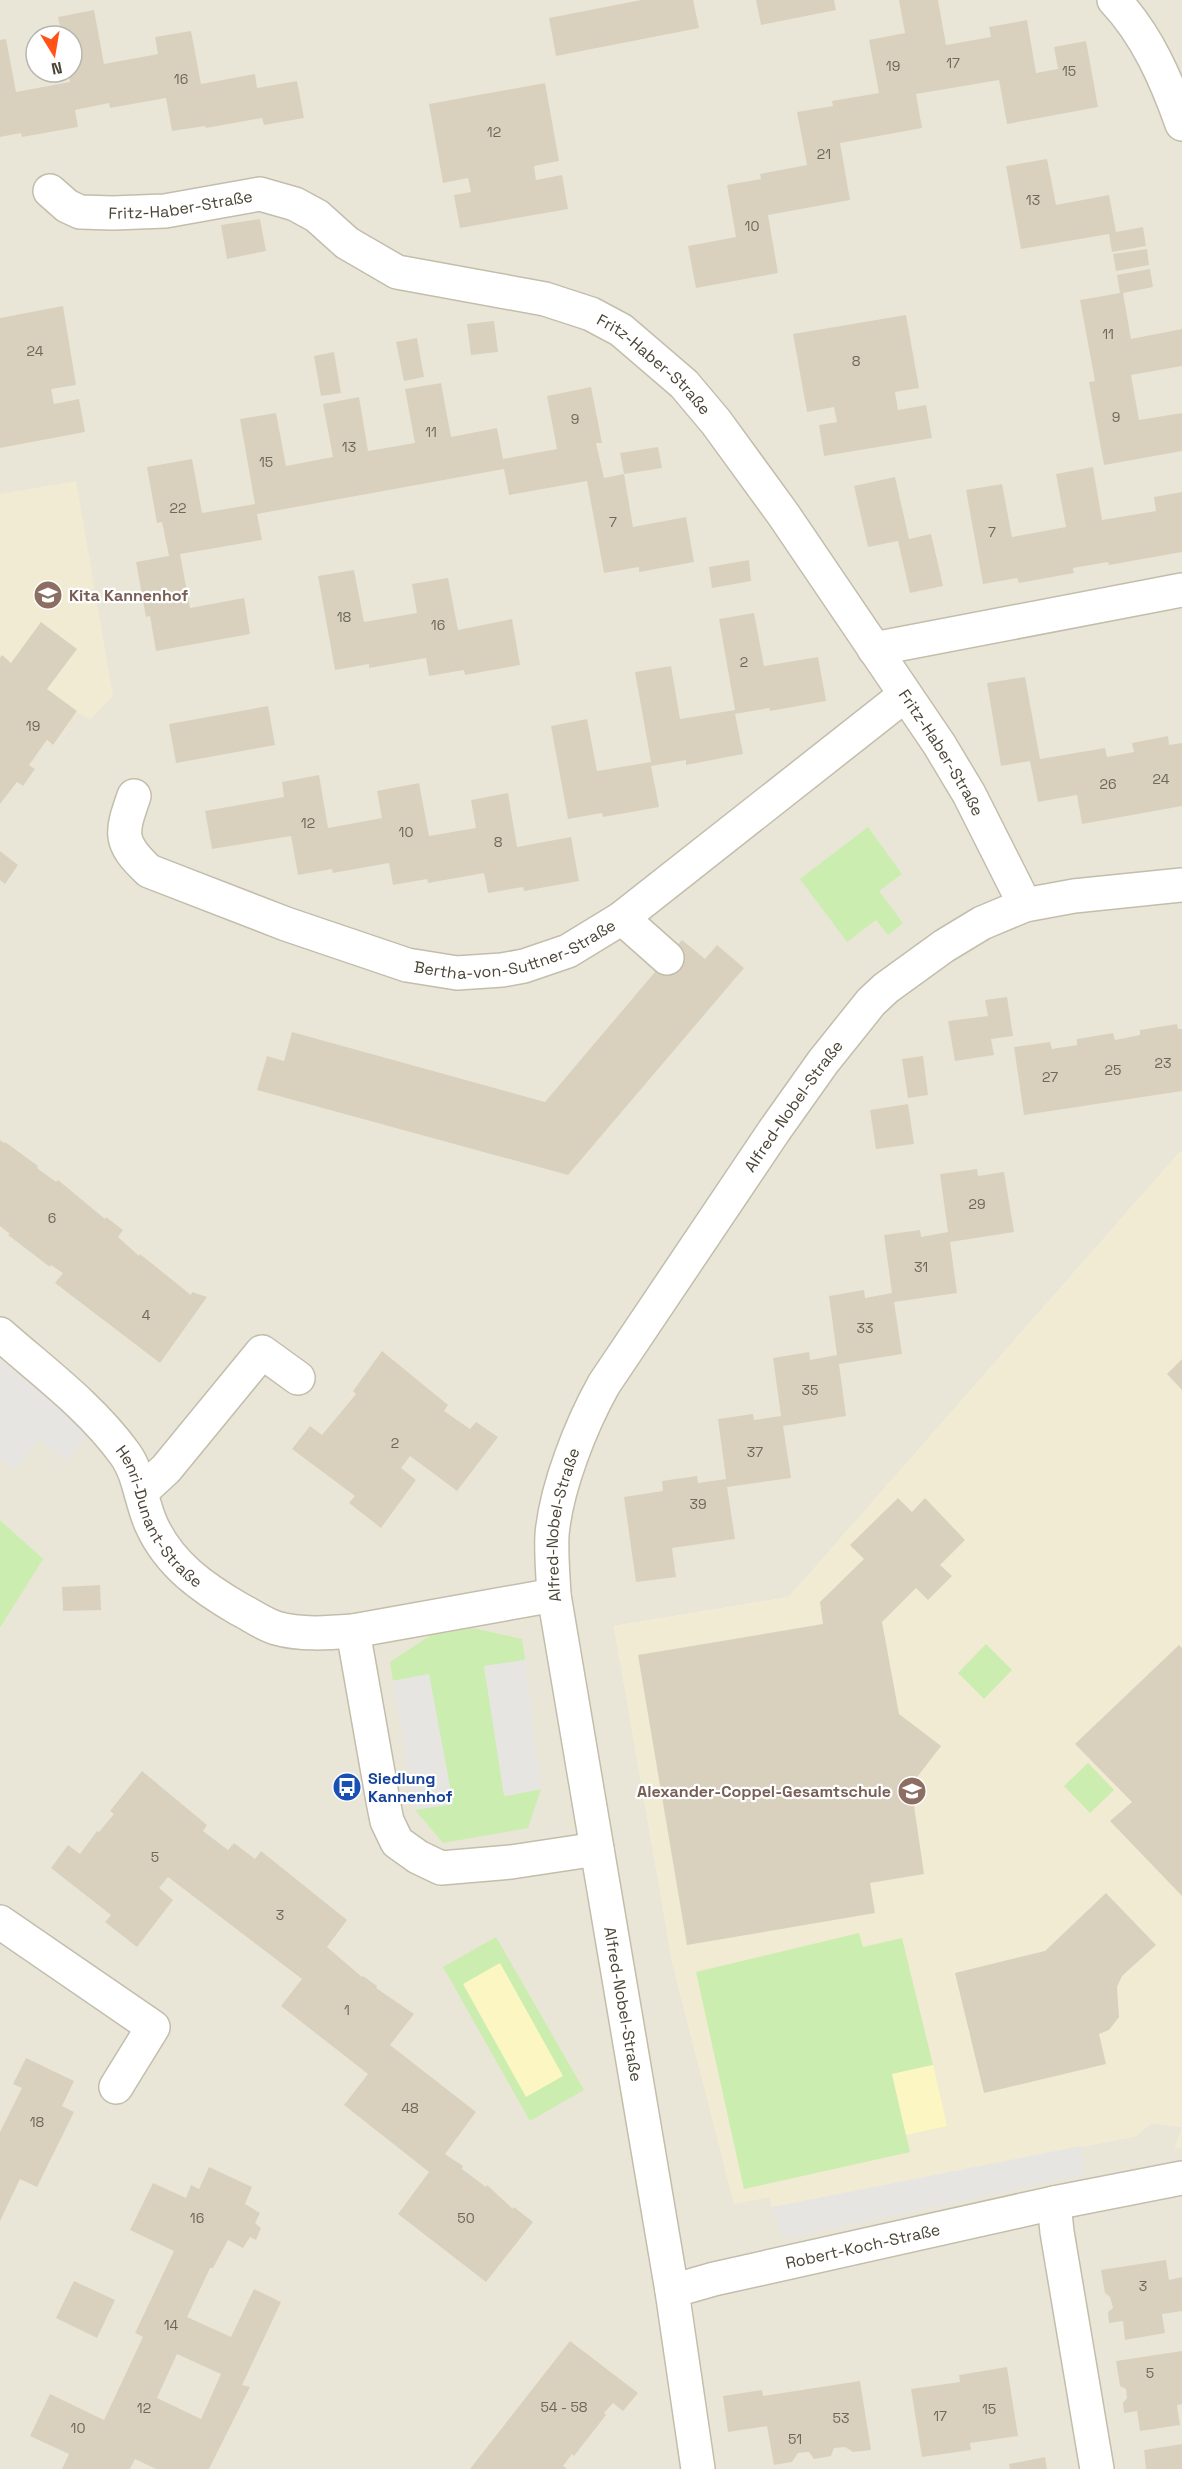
<svg xmlns="http://www.w3.org/2000/svg" width="1182" height="2469" font-family="'Space Grotesk',sans-serif">
	<style>
		.residential { fill: #eae6d7; fill-rule: evenodd }
		.education { fill: #f0ebd2 }
		.green { fill: #cbedaf }
		.sand { fill: #fcf6c3 }
		.parking { fill: #e7e5e1 }
		.building { fill: #d9d1be; fill-rule: evenodd }
		.lines { fill: none; stroke-linecap: round; stroke-linejoin: round }
		.minor-casing { stroke: #c3bdab; stroke-width: 36 }
		.minor { stroke: #fff; stroke-width: 33 }
		.labels { text-anchor: middle; dominant-baseline: central; stroke-width: 4.5; stroke-linejoin: round; paint-order: stroke }
		.number-label { font-size: 14px; fill: #6e6859 }
		.street-label { font-size: 16px; fill: #4b4537; stroke: #fff }
		.education-label { font-size: 16px; font-weight: bold; fill: #785e54; stroke: #fff; text-anchor: start }
		.transit-label { font-size: 16px; font-weight: bold; fill: #164399; stroke: #fff; text-anchor: start }
	</style>
	<rect width="100%" height="100%" fill="#f6f4e9"/>
	<path class="residential" d="M0 0H1182V1152L1179 1153 789 1597 614 1626 673 1965 734 2203 770 2197 772 2207 1136 2136 1151 2123 1182 2127 1175 2148H1182V2469H0V1628L42 1559 0 1520ZM36 36H72V72H36Z"/>
	<path class="education" d="M76 481 113 696 90 720 77 712 53 745 47 741 29 764 35 769 23 786 17 782 0 804V494Z
		M1182 1152V2148H1175L1182 2127 1151 2123 1137 2136 772 2207 770 2197 734 2204 673 1965 614 1626 789 1597 1179 1153Z"/>
	<path class="green" d="M868 827 902 874 879 891 903 923 888 935 876 920 847 942 800 879Z
		M0 1520 43 1559 0 1628Z
		M473 1628 522 1639 525 1660 484 1666 505 1796 541 1789 528 1828 443 1843 415 1810 453 1803 429 1675 393 1681 390 1662 431 1635Z
		M986 1644 1012 1670 984 1699 958 1673Z
		M1088 1763 1114 1790 1090 1813 1064 1786Z
		M859 1933 863 1947 902 1938 933 2065 892 2074 910 2152 744 2189 696 1972Z
		M496 1937 584 2090 530 2121 443 1967Z"/>
	<path class="sand" d="M500 1963 563 2076 526 2097 463 1984Z
		M933 2065 947 2126 906 2135 892 2074Z"/>
	<path class="parking" d="M0 1359 90 1433 66 1462 39 1440 14 1470 0 1458Z
		M525 1660 541 1789 504 1796 484 1666Z
		M429 1674 453 1804 415 1810 393 1681H391Z
		M1081 2146 1085 2175 783 2239 772 2207Z"/>
	<path class="building" d="M641 0H693L699 28 556 56 549 18Z
		M756 0H834L836 10 761 25Z
		M899 0H938L946 45 991 37 989 27 1027 20 1036 73 1058 69 1054 47 1086 41 1098 107 1007 124 999 80 916 94 922 128 840 143 850 200 768 215 778 273 696 288 688 246 736 237 727 185 761 179 760 174 807 165 797 112 833 106 832 101 879 93 869 40 905 33Z
		M94 10 104 64 158 54 155 37 191 31 201 84 255 74 257 88 297 81 304 118 264 125 262 118 206 128 205 126 172 131 166 98 110 108 109 103 75 110 78 127 22 137 21 133 0 137V40L6 39 16 92 70 82 68 72H72V36H62L58 17Z
		M545 83 559 161 534 166 536 180 562 175 568 209 460 228 454 195 471 192 468 178 443 183 429 104Z
		M1047 159 1056 205 1109 195 1116 232 1143 227 1146 246 1112 252 1109 234 1021 249 1006 166Z
		M260 219 266 251 227 259 221 225Z
		M1147 249 1149 265 1116 271 1113 254Z
		M1150 269 1153 287 1123 293 1131 339 1182 329V366L1131 375 1139 420 1182 413V451L1104 465 1089 382 1095 381 1080 300 1120 293 1117 275Z
		M63 306 76 385 51 389 54 404 79 399 85 432 0 448V318Z
		M906 315 919 388 895 392 898 410 926 405 932 438 824 456 819 425 837 422 834 407 807 412 793 334Z
		M494 321 498 352 471 355 467 324Z
		M417 338 424 377 404 381 396 342Z
		M334 352 341 393 321 396 314 356Z
		M441 383 451 437 497 428 503 459 557 449 547 396 591 387 602 443H596L604 478 624 474 633 527 686 517 694 562 639 572V567L604 573 587 481 509 495 504 469 257 514 262 540 180 554 190 608 244 598 250 634 156 651 150 616 146 617 136 562 169 556 162 522 157 523 147 467 192 459 202 513 255 504 240 419 276 413 286 466 333 457 323 404 359 397 368 451 415 443 405 389Z
		M658 447 662 468 624 474 620 453Z
		M1093 467 1102 520 1156 511 1154 497 1182 492V552L1109 565 1108 562 1073 568 1074 573 1019 583 1017 578 983 584 966 490 1002 484 1012 537 1066 527 1056 474Z
		M895 477 909 539 931 534 943 586 910 593 898 541 868 547 854 486Z
		M749 560 751 581 712 588 709 567Z
		M354 570 364 622 417 613 412 584 448 578 458 630 512 619 520 665 465 675 464 670 429 676 426 658 369 668V664L335 670 318 576Z
		M754 613 764 666 818 657 826 701 770 711 769 708 735 714 743 754 686 765V760L651 766 659 807 603 817 602 813 568 819 551 726 587 719 597 771 651 762 635 672 671 666 680 719 735 710 719 619Z
		M41 622 77 649 47 689 77 711 53 745 47 740 29 765 35 769 23 786 17 782 0 804V658L2 655 11 663Z
		M1025 677 1040 759 1105 748 1107 757 1134 752 1132 743 1168 736 1169 745 1182 743V806L1082 824 1077 795 1038 802 1030 761 1001 766 987 683Z
		M268 706 275 745 176 763 169 724Z
		M319 775 328 828 382 818 377 791 419 783 429 836 476 828 471 800 508 793 517 847 571 837 579 881 524 891 523 887 488 893 484 873 428 883 427 879 393 885 389 863 333 873 332 869 298 875 291 836 212 849 205 811 284 797 282 782Z
		M0 851 18 865 5 884 0 880Z
		M682 940 705 959 717 945 744 968 568 1175 257 1090 267 1056 284 1061 292 1032 545 1102Z
		M1007 997 1013 1036 991 1039 994 1055 955 1061 948 1021 988 1016 985 1000Z
		M1177 1024 1178 1029H1182V1091L1024 1115 1014 1047 1050 1042 1052 1049 1077 1045V1039L1113 1033 1115 1040 1140 1035V1030Z
		M923 1056 928 1095 908 1098 902 1059Z
		M908 1104 914 1144 876 1149 870 1110Z
		M0 1140 4 1143 5 1142 38 1166 37 1168 56 1182 58 1180 105 1219 106 1217 123 1230 118 1237 139 1256 140 1254 191 1295 192 1292 207 1297 160 1363 55 1283 63 1273 51 1265 50 1267 8 1235 10 1234 0 1226Z
		M977 1169 978 1176 1004 1172 1014 1232 950 1242 957 1293 894 1302 902 1354 839 1364 846 1416 783 1426 791 1478 727 1487 735 1539 672 1548 676 1577 636 1582 624 1497 663 1491 662 1481 697 1476 698 1483 726 1479 718 1419 753 1414 754 1420 781 1416 773 1358 809 1352 810 1360 837 1355 829 1296 864 1290 865 1298 892 1293 884 1235 920 1230 921 1237 948 1232 940 1174Z
		M382 1351 448 1405 444 1411 470 1429 476 1422 498 1437 457 1491 410 1456 401 1468 416 1480 381 1528 349 1503 355 1496 292 1449 310 1426 322 1435 356 1394 353 1391Z
		M1182 1359V1390L1167 1374Z
		M898 1498 912 1512 925 1498 965 1540 940 1565 952 1576 928 1600 916 1588 882 1622 899 1714 941 1746 911 1785 924 1874 870 1883 875 1913 687 1945 638 1655 823 1624 820 1602 864 1559 850 1545Z
		M100 1585 101 1610 63 1611 62 1587Z
		M1179 1645 1182 1648V1896L1110 1821 1132 1802 1075 1744Z
		M142 1771 207 1825 203 1831 228 1850 234 1843 255 1859 261 1851 347 1920 327 1947 362 1977 363 1976 377 1986 376 1988 414 2014 390 2045 476 2112 445 2154 463 2166 462 2169 486 2187 487 2185 513 2209 514 2207 533 2222 486 2282 398 2214 429 2172 344 2105 368 2074 281 2006 302 1979 168 1877 159 1888 173 1900 137 1947 105 1922 111 1915 51 1868 68 1845 80 1854 97 1831 99 1832 114 1814 110 1811Z
		M1106 1893 1156 1945 1122 1976 1117 1987 1119 2017 1109 2030 1099 2034 1106 2064 984 2093 955 1973 1045 1951Z
		M26 2058 74 2081 62 2106 74 2112 37 2187 20 2179 0 2221V2132L22 2088 13 2084Z
		M209 2167 252 2187 245 2204 260 2213 255 2223 261 2228 256 2240 250 2237 243 2248 228 2240 213 2268H210L187 2317 231 2337 254 2289 281 2302 242 2385 250 2387 209 2469H156L135 2459 130 2469H62L69 2454 30 2436 50 2394 104 2420 143 2337 135 2333 174 2251 130 2230 153 2183 186 2198 191 2185 199 2189ZM177 2354 221 2374 201 2419 157 2398Z
		M1166 2260 1169 2280 1182 2277V2311L1162 2314 1165 2333 1125 2340 1123 2321 1109 2323 1108 2312 1113 2308 1110 2297 1105 2293 1101 2270Z
		M74 2281 115 2300 97 2338 56 2318Z
		M570 2341 638 2393 623 2411 613 2403 604 2413 606 2415 574 2456 572 2454 563 2466 567 2469H470Z
		M1182 2351V2404L1177 2405 1180 2425 1140 2431 1137 2411 1124 2413 1123 2403 1127 2398 1126 2389 1120 2386 1116 2361Z
		M1007 2367 1018 2436 970 2443 971 2450 922 2457 911 2389 960 2382 959 2375Z
		M860 2381 871 2450 853 2452 845 2447 834 2448 831 2456 814 2459 809 2452 798 2453 792 2462 774 2465 767 2426 728 2432 723 2396 762 2390 763 2396Z
		M1182 2444V2469H1146L1144 2450Z
		M1045 2457 1047 2469H1010L1009 2464Z"/>
	<g class="lines">
		<g class="minor-casing">
			<g id="minor">
				<path d="M1114 0C1147 35 1166 79 1182 124"/>
				<path id="s1" d="M50 191 67 206 80 212 113 213 165 211 260 194 295 204 317 216 347 243 397 272 545 299 591 314 621 330 684 384 716 422 783 514 939 744 969 794 1025 905"/>
				<path d="M874 649 1182 590"/>
				<path id="s2" d="M134 796C121 833 118 842 149 871L286 924 407 965 457 973 502 970 524 966 568 951 622 918 905 695"/>
				<path d="M622 918 667 958"/>
				<path id="s3" d="M0 1334C43 1372 91 1407 125 1454 140 1475 141 1503 152 1526 170 1565 203 1588 239 1609 251 1615 263 1624 276 1628 300 1635 328 1633 353 1631L554 1595"/>
				<path d="M141 1492 166 1469 262 1352 298 1378"/>
				<path d="M353 1631 383 1801 387 1821 397 1842 418 1857 441 1868 511 1862 597 1849"/>
				<path d="M0 1922 153 2027 116 2087"/>
				<path d="M1054 2203 1057 2232 1097 2469"/>
				<path id="s4" d="M672 2291 714 2279 1054 2203 1182 2178"/>
				<path id="s5" d="M698 2469 672 2291 554 1595C553 1575 551 1555 552 1535 556 1488 581 1425 604 1384L774 1131 823 1062 871 1002 886 988 944 946 982 923 1025 905 1074 896 1182 885"/>
			</g>
		</g>
		<use href="#minor" class="minor"/>
	</g>
	<defs>
		<g id="school-disc" transform="scale(1.5)"><circle r="9.5" fill="#8d6e63" stroke="#fff"/><path d="M0-5L7-2L0 1L-7-2ZM-4 1L0 2.5L4 1V4Q0 6-4 4Z" fill="#fff"/></g>
		<g id="bus-disc" transform="scale(1.5)"><circle r="9.5" fill="#1a4fb4" stroke="#fff"/><path d="M-5-6H5V4H4V6H2V4H-2V6H-4V4H-5ZM-3.5-4V0h7V-4ZM-3.5 1.2v1.5H-2V1.2ZM2 1.2v1.5H3.5V1.2Z" fill="#fff"/></g>
	</defs>
	<g fill-rule="evenodd">
		<use href="#school-disc" x="48" y="595"/>
		<use href="#bus-disc" x="347" y="1787"/>
		<use href="#school-disc" x="912" y="1791"/>
	</g>
	<g class="labels">
		<g class="number-label">
			<text x="953" y="63">17</text>
			<text x="893" y="66">19</text>
			<text x="1069" y="71">15</text>
			<text x="181" y="79">16</text>
			<text x="494" y="132">12</text>
			<text x="824" y="154">21</text>
			<text x="1033" y="200">13</text>
			<text x="752" y="226">10</text>
			<text x="1108" y="334">11</text>
			<text x="35" y="351">24</text>
			<text x="856" y="361">8</text>
			<text x="1116" y="417">9</text>
			<text x="575" y="419">9</text>
			<text x="431" y="432">11</text>
			<text x="349" y="447">13</text>
			<text x="266" y="462">15</text>
			<text x="178" y="508">22</text>
			<text x="613" y="522">7</text>
			<text x="992" y="532">7</text>
			<text x="344" y="617">18</text>
			<text x="438" y="625">16</text>
			<text x="744" y="662">2</text>
			<text x="33" y="726">19</text>
			<text x="1161" y="779">24</text>
			<text x="1108" y="784">26</text>
			<text x="308" y="823">12</text>
			<text x="406" y="832">10</text>
			<text x="498" y="842">8</text>
			<text x="1163" y="1063">23</text>
			<text x="1113" y="1070">25</text>
			<text x="1050" y="1077">27</text>
			<text x="977" y="1204">29</text>
			<text x="52" y="1218">6</text>
			<text x="921" y="1267">31</text>
			<text x="146" y="1315">4</text>
			<text x="865" y="1328">33</text>
			<text x="810" y="1390">35</text>
			<text x="395" y="1443">2</text>
			<text x="755" y="1452">37</text>
			<text x="698" y="1504">39</text>
			<text x="155" y="1857">5</text>
			<text x="280" y="1915">3</text>
			<text x="347" y="2010">1</text>
			<text x="410" y="2108">48</text>
			<text x="37" y="2122">18</text>
			<text x="197" y="2218">16</text>
			<text x="466" y="2218">50</text>
			<text x="1143" y="2286">3</text>
			<text x="171" y="2325">14</text>
			<text x="1150" y="2373">5</text>
			<text x="564" y="2407">54 - 58</text>
			<text x="144" y="2408">12</text>
			<text x="989" y="2409">15</text>
			<text x="940" y="2416">17</text>
			<text x="841" y="2418">53</text>
			<text x="78" y="2428">10</text>
			<text x="795" y="2439">51</text>
		</g>
		<g class="street-label">
			<text stroke="none"><textPath href="#s1" startOffset="138">Fritz-Haber-Straße</textPath></text>
			<text stroke="none"><textPath href="#s1" startOffset="658">Fritz-Haber-Straße</textPath></text>
			<text stroke="none"><textPath href="#s1" startOffset="1144">Fritz-Haber-Straße</textPath></text>
			<text stroke="none"><textPath href="#s2" startOffset="472">Bertha-von-Suttner-Straße</textPath></text>
			<text stroke="none"><textPath href="#s5" startOffset="1443">Alfred-Nobel-Straße</textPath></text>
			<text stroke="none"><textPath href="#s3" startOffset="246">Henri-Dunant-Straße</textPath></text>
			<text stroke="none"><textPath href="#s5" startOffset="957">Alfred-Nobel-Straße</textPath></text>
			<text transform="translate(623 2004) rotate(80)">Alfred-Nobel-Straße</text>
			<text stroke="none"><textPath href="#s4" startOffset="196">Robert-Koch-Straße</textPath></text>
		</g>
		<g class="education-label">
			<text x="69" y="595">Kita Kannenhof</text>
			<text x="891" y="1791" text-anchor="end">Alexander-Coppel-Gesamtschule</text>
		</g>
		<g class="transit-label">
			<text x="368" y="1778">Siedlung<tspan x="368" dy="18">Kannenhof</tspan></text>
		</g>
	</g>
	<g transform="translate(54 54) rotate(169)"><circle r="28" fill="#ffffff" stroke="#b7b5af" stroke-width="1.5"/>
	<path d="M0-4.5L10 22L0 15L-10 22Z" fill="#ff5317"/>
	<text y="-9" font-size="16" font-weight="bold" text-anchor="middle" fill="#4b4537">N</text>
	</g>
</svg>
